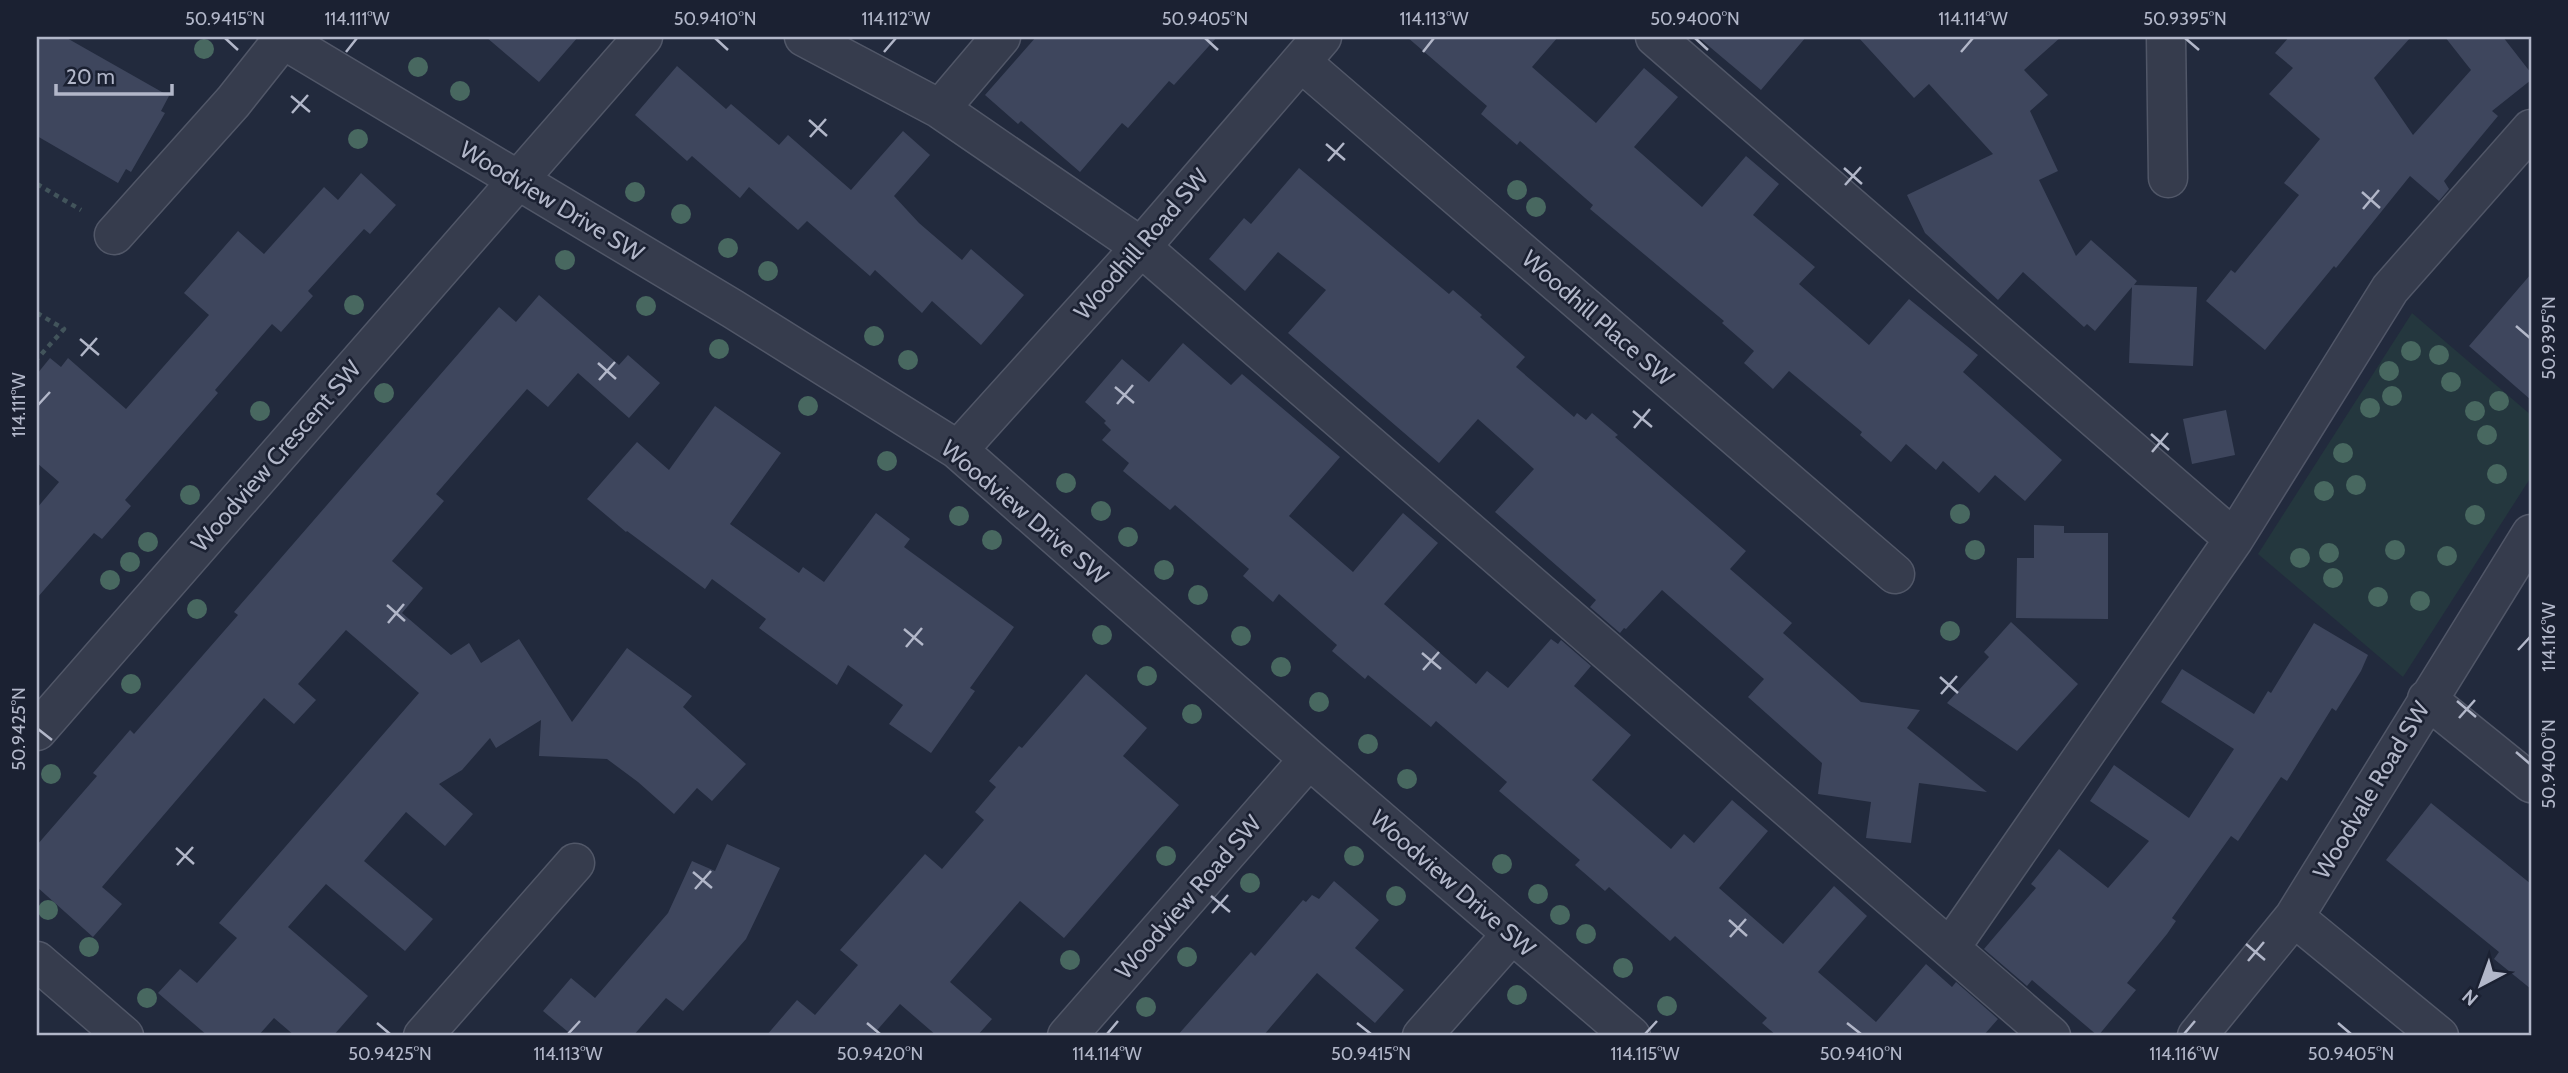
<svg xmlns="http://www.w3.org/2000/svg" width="2568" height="1073" font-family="Cabin,sans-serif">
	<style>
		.green { fill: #24373e }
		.building { fill: #3e465d }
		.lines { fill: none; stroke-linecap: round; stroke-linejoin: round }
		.minor-casing { stroke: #515768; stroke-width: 41 }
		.path { stroke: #42545b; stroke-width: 4.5; stroke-dasharray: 5 5; stroke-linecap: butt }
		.minor { stroke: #363c4d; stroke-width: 38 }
		.tree { fill: #486860 }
		.ticks { fill: none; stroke: #b2b7c9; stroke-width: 2.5 }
		.labels { text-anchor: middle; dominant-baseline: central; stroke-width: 5; stroke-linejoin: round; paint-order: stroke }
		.street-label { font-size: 24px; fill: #b2b7c9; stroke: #1b2132 }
		.neatline { fill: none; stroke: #b2b7c9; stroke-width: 2.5 }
		.ticks-label { font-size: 18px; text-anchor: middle; fill: #b2b7c9 }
	</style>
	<rect width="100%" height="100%" fill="#222a3d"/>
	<path class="green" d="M2412 313 2531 415V477L2403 677 2258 554Z"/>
	<path class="building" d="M37 37H65L169 96 161 111 165 113 131 172 126 169 118 183 37 136Z
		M486 37H578L539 82Z
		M1036 37H1217L1174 85 1169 81 1128 128 1122 123 1080 172 1021 121 1018 124 985 95Z
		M1407 37H1558L1532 67 1596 123 1644 68 1678 97 1634 147 1702 207 1746 156 1779 184 1753 215 1815 267 1799 284 1869 345 1909 299 1978 355 1963 372 2062 460 2025 501 1995 475 1979 493 1943 461 1936 470 1906 444 1891 462 1860 435 1862 432 1789 371 1773 389 1744 363 1754 351 1722 323 1724 321 1590 209 1593 205 1520 141 1517 145 1481 114 1487 106Z
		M1698 37H1806L1761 90Z
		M1858 37H2061L2024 70 2048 95 2030 111 2058 171 2039 180 2076 256 2091 240 2137 281 2134 285 2197 287 2193 366 2129 363 2132 287 2095 331 2087 324 2084 327 2023 272 1998 300 1925 233 1907 195 1993 154 1929 84 1914 98Z
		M2289 37H2411L2374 78 2413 135 2471 70 2445 37H2503L2531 73V80L2492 111 2498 116 2444 181 2449 189 2439 201 2410 176 2336 268 2334 266 2265 350 2206 301 2231 270 2235 273 2299 195 2284 183 2320 139 2269 94 2293 68 2275 53Z
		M677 66 726 109 731 104 779 145 788 135 851 190 903 131 930 155 894 196 919 223 962 260 971 249 1024 295 981 345 932 301 922 313 875 270 870 276 807 221 798 230 749 187 740 198 692 156 687 161 635 115Z
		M1299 168 1449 294 1453 290 1482 315 1480 317 1525 357 1516 367 1574 417 1577 413 1586 420 1592 413 1618 435 1615 437 1746 551 1730 569 1792 623 1783 633 1861 702 1920 710 1907 728 1987 792 1919 783 1911 843 1866 838 1871 802 1818 794 1822 763 1748 697 1764 679 1662 590 1626 629 1624 628 1620 633 1590 607 1596 600 1495 512 1534 469 1478 419 1439 463 1288 333 1326 290 1278 252 1245 291 1209 259 1244 218 1251 224Z
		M361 173 396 205 370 234 364 229 308 291 313 296 281 332 272 324 215 390 218 393 125 500 131 506 102 539 94 533 37 598V508L59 482 37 463V374L50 358 61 367 68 358 126 409 209 315 184 293 238 231 264 254 324 187 338 200Z
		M2531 274V400L2469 346Z
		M539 295 619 365 628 355 660 383 629 418 578 373 548 407 527 389 436 494 444 501 392 561 423 588 402 613 451 655 469 643 481 663 519 639 572 722 627 648 692 696 683 707 746 764 712 801 697 788 674 814 638 782 607 759 539 756 541 720 496 748 490 738 462 770 439 784 473 814 445 846 406 812 364 861 433 919 405 951 326 884 288 927 368 996 333 1036H295L274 1018 258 1036H208L158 993 180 969 197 983 237 938 219 923 419 693 346 630 298 684 316 700 294 724 264 698 102 887 122 904 93 937 37 887V845L97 776 93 773 130 730 134 734 238 615 234 612 499 307 516 322Z
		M1183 343 1231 385 1242 374 1340 457 1289 516 1353 572 1403 513 1438 543 1384 604 1476 684 1487 671 1508 688 1551 639 1558 644 1561 640 1591 666 1574 686 1631 735 1592 780 1671 849 1684 834 1694 843 1732 800 1768 831 1719 888 1783 944 1834 886 1867 916 1818 972 1876 1022 1926 964 1952 987 1956 982 1998 1019 1983 1036H1777L1762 1023 1767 1018 1675 936 1670 941 1609 887 1605 891 1575 865 1580 860 1499 791 1507 782 1436 721 1431 727 1368 675 1365 679 1332 651 1337 645 1279 594 1273 602 1243 576 1249 569 1175 505 1170 510 1123 471 1129 463 1102 440 1111 430 1104 423 1106 421 1085 402 1122 359 1149 382Z
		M715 406 781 453 730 524 799 573 803 567 824 582 876 513 910 539 904 547 1014 627 970 688 975 691 931 753 889 724 903 705 848 665 837 685 759 628 766 619 712 579 705 589 627 531 626 532 587 499 637 442 669 470Z
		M2226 410 2235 455 2192 464 2183 419Z
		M2034 525 2064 526V533H2108V619L2016 618 2017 558H2034Z
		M2011 622 2078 684 2017 751 1947 703 1989 657 1984 652Z
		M2314 623 2368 655 2361 671 2336 711 2332 708 2287 781 2281 777 2238 841 2231 836 2172 918 2176 921 2167 934 2127 983 2136 990 2098 1036 2032 980 2027 986 1984 949 2036 888 2031 884 2059 849 2108 888 2149 841 2090 801 2114 765 2189 818 2234 749 2161 702 2182 669 2254 714 2268 691 2271 693Z
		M1086 674 1147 728 1123 756 1179 805 1064 938 1020 901 950 982 992 1019 977 1036H937L900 1004 872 1036H766L797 1000 815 1015 858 965 840 950 925 854 942 869 984 820 975 812 996 787 989 781 1019 746 1022 748Z
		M2431 803 2531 884V989L2494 959 2499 952 2386 860Z
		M727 844 780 868 746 939 683 1011 666 998 633 1036H573L543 1011 571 978 595 998 668 913 692 861 715 871Z
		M1334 881 1379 920 1355 948 1404 990 1375 1023 1317 973 1263 1036H1177L1251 952 1255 956 1303 900 1306 902 1312 895 1319 899Z"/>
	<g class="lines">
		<g class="minor-casing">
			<path id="minor" d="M279 37 733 309 958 450 1309 759 1631 1036
				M804 37 940 109 1141 247 2051 1036
				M1655 37 2234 539
				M2166 37 2168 178
				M1301 62 1895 574
				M940 109 1001 37
				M114 235 233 102 283 39
				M958 450 1141 247 1322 37
				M2427 699 2531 783
				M37 731 643 37
				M2294 917 2439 1036
				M1950 948 2234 539 2390 289 2531 129
				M37 961 124 1036
				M423 1036 575 863
				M1067 1036 1309 759
				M1422 1036 1512 934
				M2197 1036 2294 917 2531 534"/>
		</g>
		<path class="path" d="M37 184 81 210
			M37 313 64 329 37 359"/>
		<use href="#minor" class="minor"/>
	</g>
	<g class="tree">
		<circle cx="204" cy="49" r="10"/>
		<circle cx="418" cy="67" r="10"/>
		<circle cx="460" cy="91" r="10"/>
		<circle cx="358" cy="139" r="10"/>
		<circle cx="1517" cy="190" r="10"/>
		<circle cx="635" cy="192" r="10"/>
		<circle cx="1536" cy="207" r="10"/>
		<circle cx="681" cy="214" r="10"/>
		<circle cx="728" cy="248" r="10"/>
		<circle cx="565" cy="260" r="10"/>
		<circle cx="768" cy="271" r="10"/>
		<circle cx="354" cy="305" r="10"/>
		<circle cx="646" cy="306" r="10"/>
		<circle cx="874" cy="336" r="10"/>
		<circle cx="719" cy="349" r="10"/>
		<circle cx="2411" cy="351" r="10"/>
		<circle cx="2439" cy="355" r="10"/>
		<circle cx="908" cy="360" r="10"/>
		<circle cx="2389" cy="371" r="10"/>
		<circle cx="2451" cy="382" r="10"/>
		<circle cx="384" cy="393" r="10"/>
		<circle cx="2392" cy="396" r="10"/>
		<circle cx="2499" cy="401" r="10"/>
		<circle cx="808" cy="406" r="10"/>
		<circle cx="2370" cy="408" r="10"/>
		<circle cx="260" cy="411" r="10"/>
		<circle cx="2475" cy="411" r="10"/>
		<circle cx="2487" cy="435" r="10"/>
		<circle cx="2343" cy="453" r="10"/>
		<circle cx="887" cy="461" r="10"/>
		<circle cx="2497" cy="474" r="10"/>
		<circle cx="1066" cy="483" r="10"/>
		<circle cx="2356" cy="485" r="10"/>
		<circle cx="2324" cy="491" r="10"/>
		<circle cx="190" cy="495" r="10"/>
		<circle cx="1101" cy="511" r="10"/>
		<circle cx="1960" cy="514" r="10"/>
		<circle cx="2475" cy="515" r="10"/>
		<circle cx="959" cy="516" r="10"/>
		<circle cx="1128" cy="537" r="10"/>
		<circle cx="992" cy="540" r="10"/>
		<circle cx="148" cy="542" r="10"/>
		<circle cx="1975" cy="550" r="10"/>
		<circle cx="2395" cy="550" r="10"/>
		<circle cx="2329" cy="553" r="10"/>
		<circle cx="2447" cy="556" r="10"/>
		<circle cx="2300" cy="558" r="10"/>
		<circle cx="130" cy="562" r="10"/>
		<circle cx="1164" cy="570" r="10"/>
		<circle cx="2333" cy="578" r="10"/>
		<circle cx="110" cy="580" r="10"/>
		<circle cx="1198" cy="595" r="10"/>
		<circle cx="2378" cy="597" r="10"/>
		<circle cx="2420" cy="601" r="10"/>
		<circle cx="197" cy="609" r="10"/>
		<circle cx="1950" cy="631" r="10"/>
		<circle cx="1102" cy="635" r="10"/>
		<circle cx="1241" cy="636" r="10"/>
		<circle cx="1281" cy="667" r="10"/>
		<circle cx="1147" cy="676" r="10"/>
		<circle cx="131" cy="684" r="10"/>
		<circle cx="1319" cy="702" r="10"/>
		<circle cx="1192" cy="714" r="10"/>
		<circle cx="1368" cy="744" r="10"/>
		<circle cx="51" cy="774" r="10"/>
		<circle cx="1407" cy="779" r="10"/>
		<circle cx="1166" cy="856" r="10"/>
		<circle cx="1354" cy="856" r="10"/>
		<circle cx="1502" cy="864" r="10"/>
		<circle cx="1250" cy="883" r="10"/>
		<circle cx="1538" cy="894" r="10"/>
		<circle cx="1396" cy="896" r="10"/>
		<circle cx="48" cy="910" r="10"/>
		<circle cx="1560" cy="915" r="10"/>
		<circle cx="1586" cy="934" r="10"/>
		<circle cx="89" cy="947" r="10"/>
		<circle cx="1187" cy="957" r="10"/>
		<circle cx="1070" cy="960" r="10"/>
		<circle cx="1623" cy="968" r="10"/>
		<circle cx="1517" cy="995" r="10"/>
		<circle cx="147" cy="998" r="10"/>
		<circle cx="1667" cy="1006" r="10"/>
		<circle cx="1146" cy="1007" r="10"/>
	</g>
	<path class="ticks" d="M225 38 238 50M715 38 728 50M1205 38 1218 50M1695 38 1708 50M2185 38 2199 50M346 52 357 38M884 52 896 38M1423 52 1434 38M1961 52 1973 38M291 96 310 112M292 113 308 95M809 120 827 136M810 137 826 119M1326 144 1345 160M1328 161 1344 143M1844 168 1862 184M1845 185 1861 167M2362 192 2380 208M2363 209 2379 190M2516 326 2530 338M80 339 99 355M81 356 97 338M598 363 616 379M599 380 615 362M1115 387 1134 403M1117 404 1133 385M38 405 50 392M1633 411 1652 427M1634 428 1650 409M2151 434 2169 450M2152 452 2168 433M387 605 405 621M388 623 404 604M904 629 923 645M906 647 922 628M2518 650 2530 637M1422 653 1441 669M1423 670 1439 652M1940 677 1958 693M1941 694 1957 676M2457 701 2476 717M2459 718 2475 700M38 729 52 740M2516 752 2530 764M176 848 194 864M177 865 193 847M693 872 712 888M695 889 711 871M1211 896 1230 912M1212 913 1228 895M1729 920 1747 936M1730 937 1746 919M2246 944 2265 960M2248 961 2264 942M377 1023 390 1034M867 1023 880 1034M1357 1023 1371 1034M1847 1023 1861 1034M2338 1023 2351 1034M568 1034 580 1021M1107 1034 1118 1021M1645 1034 1657 1021M2184 1034 2195 1021"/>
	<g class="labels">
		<g class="street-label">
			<text transform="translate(552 201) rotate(31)">Woodview Drive SW</text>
			<text transform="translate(1141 244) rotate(-49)">Woodhill Road SW</text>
			<text transform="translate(1598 318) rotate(41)">Woodhill Place SW</text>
			<text transform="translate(276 456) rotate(-49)">Woodview Crescent SW</text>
			<text transform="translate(1025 512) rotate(40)">Woodview Drive SW</text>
			<text transform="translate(2371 790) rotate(-59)">Woodvale Road SW</text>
			<text transform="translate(1453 883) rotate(41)">Woodview Drive SW</text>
			<text transform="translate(1188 897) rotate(-49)">Woodview Road SW</text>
		</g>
	</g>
	<rect width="2568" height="1073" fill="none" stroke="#1b2132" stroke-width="77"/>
	<g transform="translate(2481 985) rotate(221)" stroke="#1b2132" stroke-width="5" paint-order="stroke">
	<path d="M0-5L12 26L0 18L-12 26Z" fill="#b2b7c9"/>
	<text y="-10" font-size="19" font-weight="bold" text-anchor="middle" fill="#b2b7c9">N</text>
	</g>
	<path d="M56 84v10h116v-10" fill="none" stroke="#b2b7c9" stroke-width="3.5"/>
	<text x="66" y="84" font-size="21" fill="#b2b7c9" stroke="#1b2132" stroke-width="5" paint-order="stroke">20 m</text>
	<rect x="38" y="38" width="2492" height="996" class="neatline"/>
	<g class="ticks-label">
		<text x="225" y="25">50.9415°N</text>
		<text x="357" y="25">114.111°W</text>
		<text x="715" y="25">50.9410°N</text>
		<text x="896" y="25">114.112°W</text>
		<text x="1205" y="25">50.9405°N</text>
		<text x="1434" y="25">114.113°W</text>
		<text x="1695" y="25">50.9400°N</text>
		<text x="1973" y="25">114.114°W</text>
		<text x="2185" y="25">50.9395°N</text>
		<text transform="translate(2549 338) rotate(-90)" y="6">50.9395°N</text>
		<text transform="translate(19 405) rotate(-90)" y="6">114.111°W</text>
		<text transform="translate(2549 637) rotate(-90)" y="6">114.116°W</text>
		<text transform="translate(19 729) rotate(-90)" y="6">50.9425°N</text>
		<text transform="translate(2549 764) rotate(-90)" y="6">50.9400°N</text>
		<text x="390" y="1060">50.9425°N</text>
		<text x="568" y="1060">114.113°W</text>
		<text x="880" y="1060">50.9420°N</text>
		<text x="1107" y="1060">114.114°W</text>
		<text x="1371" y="1060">50.9415°N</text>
		<text x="1645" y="1060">114.115°W</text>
		<text x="1861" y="1060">50.9410°N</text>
		<text x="2184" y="1060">114.116°W</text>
		<text x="2351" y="1060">50.9405°N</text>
	</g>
</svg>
